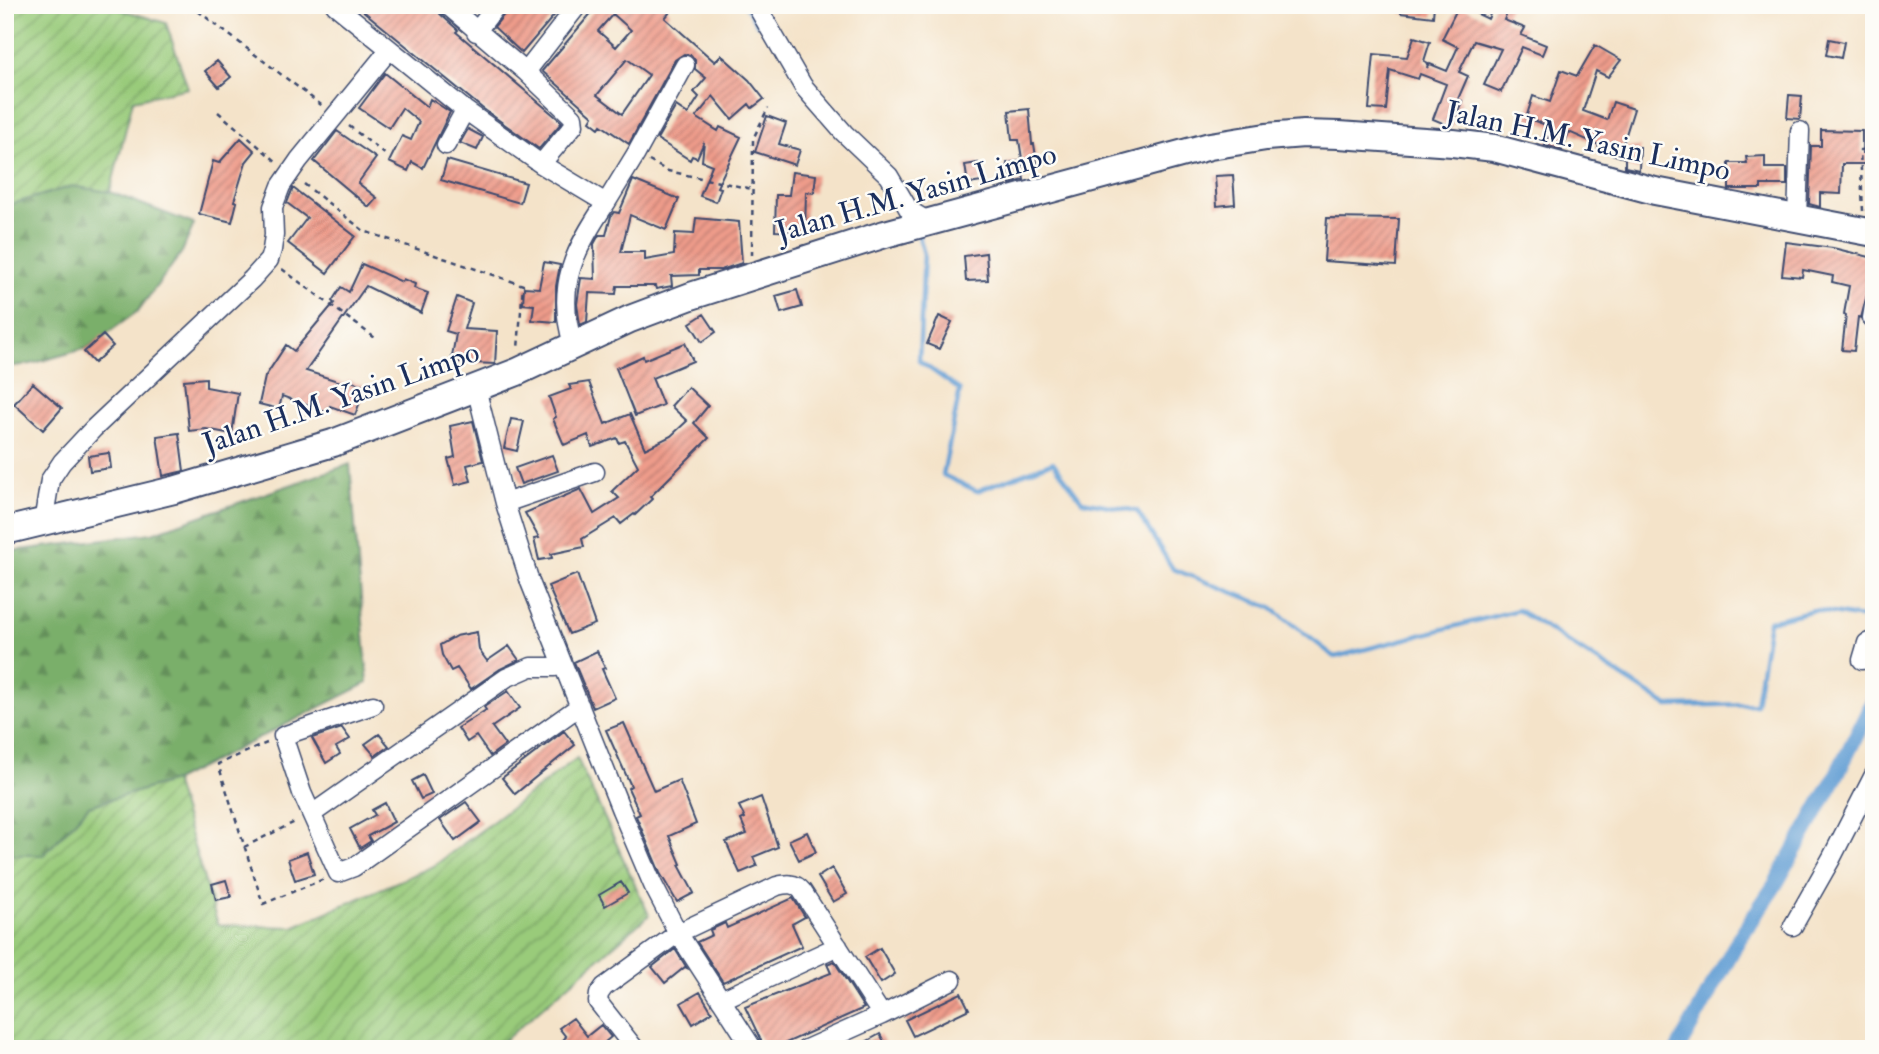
<svg xmlns="http://www.w3.org/2000/svg" width="1879" height="1054" font-family="'IM FELL Double Pica',serif">
	<style>
		.forest { fill: url(#forest-firs); stroke: #4a6f64; stroke-width: 2 }
		.garden { fill: url(#garden-furrows); stroke: #5a7d6c; stroke-width: 2 }
		.lines { fill: none; stroke-linecap: round; stroke-linejoin: round }
		.stream { stroke: #649fd4; stroke-width: 4.5 }
		.canal { stroke: #649fd4; stroke-width: 16 }
		.building { fill: url(#building-hatch); fill-rule: evenodd }
		.minor-casing { stroke: #3c4a6e; stroke-width: 21 }
		.primary-casing { stroke: #3c4a6e; stroke-width: 30 }
		.path { stroke: #3c4a6e; stroke-width: 2.5; stroke-dasharray: 5 5; stroke-linecap: butt }
		.minor { stroke: #fff; stroke-width: 18 }
		.primary { stroke: #fff; stroke-width: 26 }
		.labels { text-anchor: middle; dominant-baseline: central; stroke-width: 5; stroke-linejoin: round; paint-order: stroke }
		.street-label { font-size: 30px; fill: #1b2f5e; stroke: #fdfcf7 }
	</style>
	<defs>
		<pattern id="forest-firs" width="22" height="20" patternUnits="userSpaceOnUse" patternTransform="scale(1.75)"><rect width="22" height="20" fill="#7aaf6a"/><path d="M5 1l3.5 6h-7zM16 11l3.5 6h-7z" fill="#638f5a"/></pattern>
		<pattern id="garden-furrows" width="10" height="10" patternUnits="userSpaceOnUse" patternTransform="scale(1.75)"><rect width="10" height="10" fill="#99cb7a"/><path d="M-1 1l2-2M0 10L10 0M9 11l2-2" fill="none" stroke="#7ca567"/></pattern>
		<pattern id="building-hatch" width="6" height="6" patternUnits="userSpaceOnUse" patternTransform="scale(1.75)"><rect width="6" height="6" fill="#ee9b8a"/><path d="M-1 1l2-2M0 6l6-6M5 7l2-2" fill="none" stroke="#c07f74"/></pattern>
	</defs>
	<rect width="100%" height="100%" fill="#fdfcf7"/>
	<filter id="ink" filterUnits="userSpaceOnUse"><feTurbulence type="fractalNoise" baseFrequency=".0143" numOctaves="2"/><feDisplacementMap in="SourceGraphic" scale="14" xChannelSelector="R" yChannelSelector="G"/><feConvolveMatrix kernelMatrix="1 2 1 2 8 2 1 2 1" color-interpolation-filters="sRGB"/></filter>
	<filter id="wash" filterUnits="userSpaceOnUse"><feTurbulence type="fractalNoise" baseFrequency=".00686" numOctaves="4" result="noise"/><feDisplacementMap in="SourceGraphic" scale="28" xChannelSelector="R" yChannelSelector="G"/><feGaussianBlur stdDeviation="1.57" result="paint"/><feColorMatrix in="noise" values="0 0 0 0 0 0 0 0 0 0 0 0 0 0 0 0 0 1.4 0 .05"/><feComposite in="paint" operator="in"/></filter>
	<g filter="url(#wash)">
		<rect width="100%" height="100%" fill="#f4e3c9"/>
		<path class="forest" d="M72 186 110 192 194 224 182 252 138 311 87 348 31 364 5 367V206Z
			M350 464 368 683 174 781 89 806 44 855H5V552L152 533Z"/>
		<path class="garden" d="M5 5H106L166 23 188 88 133 100 110 192 72 186 5 206Z
			M577 758 649 915 499 1045V1049H5V855H44L89 806 174 781 218 925 293 927 434 866Z"/>
		<g class="lines">
			<path class="stream" d="M745 5 757 24
				M918 233 924 254 919 361 960 390 943 475 977 491 1053 462 1082 501 1137 511 1173 569 1270 607 1335 657 1518 610 1668 706 1756 704 1769 621 1814 610 1874 620"/>
			<path class="canal" d="M1678 1049 1740 937 1775 885 1835 778 1874 700"/>
		</g>
		<g id="blocks">
			<path class="building" d="M356 5H436L440 14 458 30 456 32 562 122 539 149 482 108Z
				M508 5H563L522 53 494 27 506 12Z
				M598 5H663L670 12 665 18 715 62 721 55 749 80 764 99 752 108 749 104 732 119 713 96 696 117 718 131 720 127 741 137 717 187 721 188 716 202 700 196 712 165 702 161 704 142 697 158 692 156 690 160 657 139 676 106 688 114 699 97 694 92 706 78 695 69V60L691 55 684 54 675 60 629 144 601 125 599 128 590 121 593 116 542 71ZM613 14 631 30 616 47 598 31ZM627 59 649 75 622 114 597 95Z
				M1401 5H1434L1433 17 1401 13Z
				M1459 5 1488 19 1494 5H1510L1504 20 1525 28 1521 35 1546 45 1542 55 1522 47 1501 92 1484 85 1501 49 1474 41 1459 72 1468 76 1458 99 1462 101 1452 127 1433 119 1446 84 1420 74 1418 79 1390 70 1386 110 1369 109 1374 54 1407 57 1414 37 1430 42 1424 61 1428 63 1427 68 1430 64 1447 71 1458 47 1442 39Z
				M1829 39 1844 42 1841 58 1826 55Z
				M1595 45 1621 60 1608 77 1596 71 1583 111 1607 120 1613 102 1634 109 1622 147H1640L1639 170 1625 167V158L1598 150 1599 145 1569 132 1562 150 1545 145 1552 127 1526 118 1533 96 1550 102 1561 70 1577 76Z
				M217 61 231 77 219 87 205 71Z
				M385 73 427 107 430 99 450 112 423 168 412 162 408 171 389 162 402 136 411 140 419 122 402 108 389 128 359 108Z
				M1789 95 1802 96 1800 119 1787 118Z
				M1029 109 1032 144H1034L1037 163 1023 165 1019 140H1012L1009 111Z
				M767 116 786 123 779 144 800 150 795 165 755 152Z
				M468 129 483 137 477 150 460 143Z
				M1821 130 1862 131V153H1874V164H1842L1841 194 1820 193V207L1809 204 1811 146H1821Z
				M337 131 376 158 358 183 377 198 369 207 314 161Z
				M241 138 255 151 246 162 234 201 237 202 232 222 199 214 213 161 219 163Z
				M1765 156V168H1787V185H1761V189H1729V163H1747L1746 157Z
				M447 160 526 183 520 203 441 180Z
				M1021 161 1024 180 1010 184 1007 163Z
				M978 163 982 182 968 184 965 165Z
				M792 172 816 175 814 193 806 192 805 232 775 231 776 195H789Z
				M1233 175 1235 204 1217 206 1215 176Z
				M633 180 679 199 666 230 630 215 621 252H645V260L674 255 675 233 694 234 696 218 739 222 742 263 721 270H699V275L671 276 672 286 656 289 655 286H617L616 294 589 293 587 322 580 325 577 304 581 278 595 279 594 244 599 235H606L611 216 614 212 619 213Z
				M293 188 355 236 327 273 288 243 307 218 287 203Z
				M1327 218 1399 219 1396 266 1324 261Z
				M1786 242 1833 248 1874 258V288L1869 287 1861 318 1858 317 1854 351 1842 350 1846 315 1844 314 1849 286 1832 282 1833 276 1803 270 1802 277 1782 275Z
				M986 253 988 280 966 281 964 256Z
				M544 262 560 265 556 286V322L532 320 534 305 523 304 524 287 539 288Z
				M362 264 402 282 403 279 415 284 414 288 428 293 421 313 366 286 306 371 347 384 348 380 366 386 355 415 330 406 328 413 282 396 279 409 259 404 265 377 286 345 294 351 334 303 332 301 341 287 349 292Z
				M797 290 802 307 781 313 776 296Z
				M457 297 472 303 464 329 497 331 495 364 451 362 456 334 446 331Z
				M704 314 716 332 702 342 690 323Z
				M939 316 952 322 939 349 927 344Z
				M103 335 113 346 94 363 84 352Z
				M685 343 693 361 652 378 663 405 635 416 616 368 643 356 644 360Z
				M206 378V387L238 393 232 434 206 429 189 431 184 380Z
				M589 382 605 424 630 414 645 449 671 436 687 421 671 406 688 387 708 406 694 423 709 438 650 497 652 499 635 515 634 514 621 524 616 518 582 539 584 547 551 554 552 558 539 560 534 539 539 538 525 513 581 489 594 514 619 498 612 491 638 466 625 441 619 443 617 438 592 447 588 435 564 445 553 419 556 417 549 397 571 389 569 385Z
				M33 383 62 408 43 430 14 404Z
				M511 419 524 421 517 451 504 448Z
				M473 421 483 461 467 465 471 481 455 485 448 459 455 457 450 426Z
				M179 433 184 471 163 476 157 436Z
				M109 453 111 468 90 471 88 456Z
				M552 455 558 471 521 484 515 468Z
				M577 574 595 624 569 634 548 586Z
				M477 632 479 650 487 661 509 646 519 660 500 669 471 689 457 668 451 671 442 655 440 645 456 636Z
				M597 651 605 668 602 669 615 698 593 708 574 662Z
				M508 691 520 708 492 727 505 745 490 756 476 736 467 742 458 728 486 710 484 707Z
				M624 723 654 791 679 780 696 824 669 836 681 864 679 865 694 893 677 902 660 873 636 816 640 814 628 788 631 786 606 730Z
				M342 728 350 739 336 747 340 754 326 763 312 738Z
				M564 731 575 745 515 794 502 778Z
				M379 734 389 746 375 756 365 744Z
				M423 775 432 794 421 799 412 781Z
				M761 797 778 847 753 857 757 866 740 873 726 842 747 834 741 820 745 818 739 806Z
				M466 802 481 822 455 841 440 820Z
				M385 803 394 822 368 836 371 841 360 848 350 829 375 815 372 810Z
				M807 832 816 852 799 860 789 840Z
				M307 852 314 874 295 880 288 859Z
				M832 868 847 894 833 902 818 877Z
				M226 880 231 897 216 900 212 884Z
				M621 882 628 893 605 906 599 895Z
				M793 898 805 917 792 924 802 946 723 982 697 942 712 935 710 930 725 923 727 928Z
				M880 948 895 974 881 983 865 957Z
				M675 949 687 968 685 967 665 983 652 967Z
				M834 961 864 1008 779 1046 780 1049H765L745 1007 831 973 827 964Z
				M700 992 712 1012 693 1024 681 1003Z
				M961 993 969 1009 913 1036 905 1020Z
				M573 1018 587 1036 601 1025 611 1037 597 1049H566L561 1042 566 1037 559 1028Z
				M880 1034 888 1049H853Z"/>
		</g>
	</g>
	<g filter="url(#ink)">
		<use href="#blocks" fill-opacity="0" stroke="#3c4a6e" stroke-width="2"/>
		<g class="lines">
			<g class="minor-casing">
				<path id="minor" d="M335 5 465 110 541 164 574 125 573 117 526 72 447 5
					M756 5 803 86 844 133 889 176 909 210 927 221
					M476 32 497 5
					M526 72 578 5
					M446 145 465 110
					M541 164 606 203C574 250 555 287 573 344
					M606 203 636 154 685 65
					M1797 218 1800 131
					M1872 318 1874 306
					M476 388 505 503 530 582 621 810 653 885 678 933 753 1049
					M505 503 595 472
					M43 523 50 480 62 462 93 429 252 279 269 260 272 250 274 235 273 207 281 186 299 160 389 50
					M1862 660 1867 643 1874 640
					M373 705 283 736 302 793 338 873 354 867 580 706
					M312 814 506 678 531 667H555L562 663
					M1793 926 1831 859 1874 775
					M721 1000 838 946
					M882 1015 952 980
					M635 1049 598 1002 599 994 604 987 678 933 777 886C786 884 795 882 802 891L882 1015 806 1049"/>
			</g>
			<g class="primary-casing">
				<path id="primary" d="M5 531 174 490 333 443 517 372 630 319 691 296 885 234 1210 146 1266 137 1304 134 1339 135 1453 143 1494 148 1655 191 1874 233"/>
			</g>
			<path class="path" d="M190 5 324 107
				M218 112 277 162
				M349 126 386 155
				M649 161 668 171 752 189
				M304 184 364 231 523 285 518 349
				M1863 211 1860 150 1874 148
				M752 255 753 139 768 108
				M282 269 375 338
				M267 743 218 764 263 904 324 879
				M244 847 297 821"/>
			<use href="#minor" class="minor"/>
			<use href="#primary" class="primary"/>
		</g>
	</g>
	<g class="labels">
		<g class="street-label">
			<text transform="translate(1588 141) rotate(12)">Jalan H.M. Yasin Limpo</text>
			<text transform="translate(916 193) rotate(-16)">Jalan H.M. Yasin Limpo</text>
			<text transform="translate(341 398) rotate(-19)">Jalan H.M. Yasin Limpo</text>
		</g>
	</g>
	<rect width="1879" height="1054" fill="none" stroke="#fdfcf7" stroke-width="28"/>
</svg>
